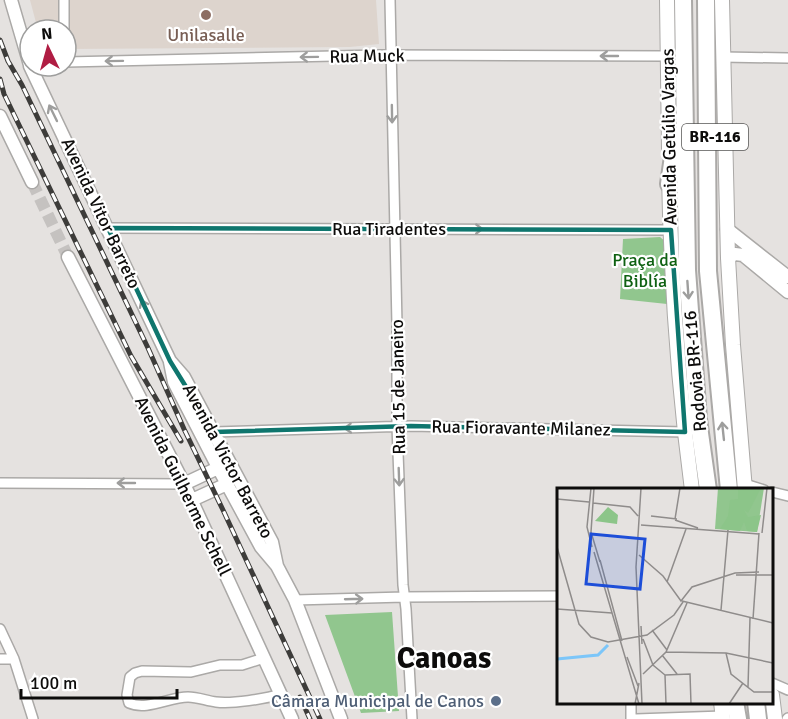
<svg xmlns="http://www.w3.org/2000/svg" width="788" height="719" font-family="Signika,sans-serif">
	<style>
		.built { fill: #ddd4cd }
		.green { fill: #91c68e }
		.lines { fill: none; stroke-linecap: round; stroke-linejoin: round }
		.secondary-tunnel { stroke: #c5c2c0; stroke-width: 12; stroke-dasharray: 12 6; stroke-linecap: butt }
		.street-casing { stroke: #aba9a7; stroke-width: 12 }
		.secondary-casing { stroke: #aba9a7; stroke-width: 15 }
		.primary-casing { stroke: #aba9a7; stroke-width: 16 }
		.highway-casing { stroke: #aba9a7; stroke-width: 20 }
		.street { stroke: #fff; stroke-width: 9 }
		.secondary { stroke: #fff; stroke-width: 12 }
		.primary { stroke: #fff; stroke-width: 14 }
		.highway { stroke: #fff; stroke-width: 16 }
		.rail-casing { stroke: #3d3c3a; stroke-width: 5 }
		.rail { stroke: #fff; stroke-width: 3; stroke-dasharray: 9; stroke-linecap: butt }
		.oneway { stroke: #9e9e9d }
		.marked { fill: none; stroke: #0f766e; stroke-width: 4.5; stroke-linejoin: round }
		.education-dot { fill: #8d6e63; stroke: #fff; stroke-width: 2 }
		.service-dot { fill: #5c6f8a; stroke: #fff; stroke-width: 2 }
		.labels { text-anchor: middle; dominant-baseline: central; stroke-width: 4.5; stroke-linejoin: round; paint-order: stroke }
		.shield { fill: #fff; stroke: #565554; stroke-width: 1.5 }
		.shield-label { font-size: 16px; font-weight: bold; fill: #0d0c0b }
		.education-label { font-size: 18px; fill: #785e54; stroke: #fff }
		.street-label { font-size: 18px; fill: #0d0c0b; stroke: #fff }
		.park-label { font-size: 18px; fill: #0f6112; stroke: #fff }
		.service-label { font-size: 18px; fill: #4e5e75; stroke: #fff; text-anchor: end }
		.town-label { font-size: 30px; font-weight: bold; fill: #0d0c0b; stroke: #fff }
		.inset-river { fill: none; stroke: #7cc6f9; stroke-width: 3 }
		.inset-road { fill: none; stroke: #8f8c8b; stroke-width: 1.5 }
		.view { fill: #1d4ed8; fill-opacity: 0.15; stroke: #1d4ed8; stroke-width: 3 }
		.inset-edge { fill: none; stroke: #0d0c0b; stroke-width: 3 }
	</style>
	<rect width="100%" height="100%" fill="#e5e2e0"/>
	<path class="built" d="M30 0H376L379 44 350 47 66 49V30H38Z"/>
	<path class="green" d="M660 237 666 242 668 261 667 304 620 299 623 239Z
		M392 612 399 711 361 713 325 615Z"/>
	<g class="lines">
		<path class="secondary-tunnel" d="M32 182 68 257"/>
		<g class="street-casing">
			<path id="street" d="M390 0 397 325V426L403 585 406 609 412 719
				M64 30V0
				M722 57 788 58
				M66 62 380 55 667 56
				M108 228 671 230
				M214 432 411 426 685 432
				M0 483 184 484
				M745 484 764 490
				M772 492 788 496
				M295 600 404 597 558 596
				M0 629 14 659 33 719
				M264 658 242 665H220L191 672 142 671 135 673 130 677 127 695 129 703C147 711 169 697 188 697 198 697 207 701 216 702 232 704 265 699 281 694
				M0 659H14
				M772 683 788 690
				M631 702V719
				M636 719 723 716
				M787 719 788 718"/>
		</g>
		<g class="secondary-casing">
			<path id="secondary" d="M11 0 30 65
				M30 66 170 361 184 377 272 542 277 566
				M0 116 32 182
				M727 229 788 277
				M68 257 184 484 292 719
				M728 258 735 254 743 255 788 292
				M170 362 174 382 221 473 261 547 277 566 295 600 341 719
				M184 484 218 468
				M192 500 227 484"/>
		</g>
		<g class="primary-casing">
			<path id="primary" d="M667 0 669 149
				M722 0 728 258 733 345 745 490
				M669 175C671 280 678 385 692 490
				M772 695 775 719
				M721 702 723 719"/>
		</g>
		<g class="highway-casing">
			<path id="highway" d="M683 0 687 270 698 419 708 490
				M706 0 708 271 729 490
				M669 184 676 136
				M735 702 738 719
				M756 702 758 719"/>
		</g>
		<use href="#street" class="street"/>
		<use href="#secondary" class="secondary"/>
		<use href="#primary" class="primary"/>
		<use href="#highway" class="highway"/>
		<g class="rail-casing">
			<path id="rail" d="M0 40 8 61 22 85 148 348 184 429 223 510 320 719
				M0 79 4 94 131 356 181 441
				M300 697 310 719"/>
		</g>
		<use href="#rail" class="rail"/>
	</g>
	<defs><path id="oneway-shaft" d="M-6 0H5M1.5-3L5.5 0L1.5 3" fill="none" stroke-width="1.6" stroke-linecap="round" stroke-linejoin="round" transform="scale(1.5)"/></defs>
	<g class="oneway">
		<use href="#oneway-shaft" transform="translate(609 56) rotate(-180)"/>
		<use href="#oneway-shaft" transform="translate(309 57) rotate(179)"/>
		<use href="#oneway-shaft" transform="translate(114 61) rotate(179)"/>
		<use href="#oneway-shaft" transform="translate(53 113) rotate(-116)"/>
		<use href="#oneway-shaft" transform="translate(392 114) rotate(89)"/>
		<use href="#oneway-shaft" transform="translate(474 229)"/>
		<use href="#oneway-shaft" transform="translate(688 290) rotate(86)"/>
		<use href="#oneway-shaft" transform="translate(145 308) rotate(-115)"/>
		<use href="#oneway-shaft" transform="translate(353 428) rotate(178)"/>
		<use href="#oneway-shaft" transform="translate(723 431) rotate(-96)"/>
		<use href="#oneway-shaft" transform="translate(399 477) rotate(88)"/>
		<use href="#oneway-shaft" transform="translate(126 483) rotate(180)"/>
		<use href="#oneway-shaft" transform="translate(354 599) rotate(-2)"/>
	</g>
	<path class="marked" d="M108 228 671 230 685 432 411 426 214 432 170 361Z"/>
	<circle class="education-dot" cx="206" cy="15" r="6"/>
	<circle class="service-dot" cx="496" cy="701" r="6"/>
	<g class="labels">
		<rect class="shield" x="682" y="124" width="66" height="26" rx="4.5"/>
		<g class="shield-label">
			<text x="715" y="137">BR-116</text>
		</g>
		<g class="education-label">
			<text x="206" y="35">Unilasalle</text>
		</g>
		<g class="street-label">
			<text transform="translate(367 56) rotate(-1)">Rua Muck</text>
			<text transform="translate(669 137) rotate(-91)">Avenida Getúlio Vargas</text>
			<text transform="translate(101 213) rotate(65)">Avenida Vitor Barreto</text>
			<text x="389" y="229">Rua Tiradentes</text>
			<text transform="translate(695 371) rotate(-95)">Rodovia BR-116</text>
			<text transform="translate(398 387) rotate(-91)">Rua 15 de Janeiro</text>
			<text transform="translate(521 428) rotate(1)">Rua Fioravante Milanez</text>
			<text transform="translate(228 461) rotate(62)">Avenida Victor Barreto</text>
			<text transform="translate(183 486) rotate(64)">Avenida Guilherme Schell</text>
		</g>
		<g class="park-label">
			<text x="645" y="260">Praça da<tspan x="645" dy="21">Biblía</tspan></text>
		</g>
		<g class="service-label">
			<text x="484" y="701">Câmara Municipal de Canos</text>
		</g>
		<g class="town-label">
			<text x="444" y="658">Canoas</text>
		</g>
	</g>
	<g transform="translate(557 488)">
		<rect width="216" height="216" fill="#e5e2e0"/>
		<path d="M161 0H207L200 44 158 41Z" fill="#91c68e"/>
		<path d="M181 0H204L191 25 187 22 191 29 204 27 200 44 190 43 187 34 183 43 163 41 171 28 173 12 181 11ZM51 19 61 27 60 36 38 33Z" fill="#8cc589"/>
		<path class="inset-river" d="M0 171 41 167 51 157"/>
		<path class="inset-road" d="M34 0 30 39 35 59M37 0 34 44 43 74M84 0 79 79 85 216M0 11 32 14M36 15 73 19 81 28M94 28 120 31M118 31 123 0M118 32 141 40M84 37 202 46M205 45 210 0M0 59 22 136 34 149 51 154 90 147 117 127 126 114M37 64 82 216M82 67 106 88 124 113 135 99 178 85 202 84M43 72 65 153M179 87H216M110 94 129 41M125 113 216 135M0 121 55 125M164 122 171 42M196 131 202 45M84 138 85 156M95 142 110 162M86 151 96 177 108 187 109 216M109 164 169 165 216 175M169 165 174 186 197 204H216M105 167 120 186M70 169 81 198M86 186 109 164 130 115M108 187 133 186 134 216M191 199 193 130M78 216 82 195M172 216 186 195"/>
		<path class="view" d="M34 46 88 51 83 101 29 96Z"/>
		<rect width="216" height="216" class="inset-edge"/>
	</g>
	<g transform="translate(48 48) rotate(355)"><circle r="28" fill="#ffffff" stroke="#9e9e9d" stroke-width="1.5"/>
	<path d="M0-4.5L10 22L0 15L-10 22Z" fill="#b01d43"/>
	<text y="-9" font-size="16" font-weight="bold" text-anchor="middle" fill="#0d0c0b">N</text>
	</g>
	<path d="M21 689v9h156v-9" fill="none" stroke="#0d0c0b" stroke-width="3"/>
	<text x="30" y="689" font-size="18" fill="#0d0c0b" stroke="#ffffff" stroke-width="4.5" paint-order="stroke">100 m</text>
</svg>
